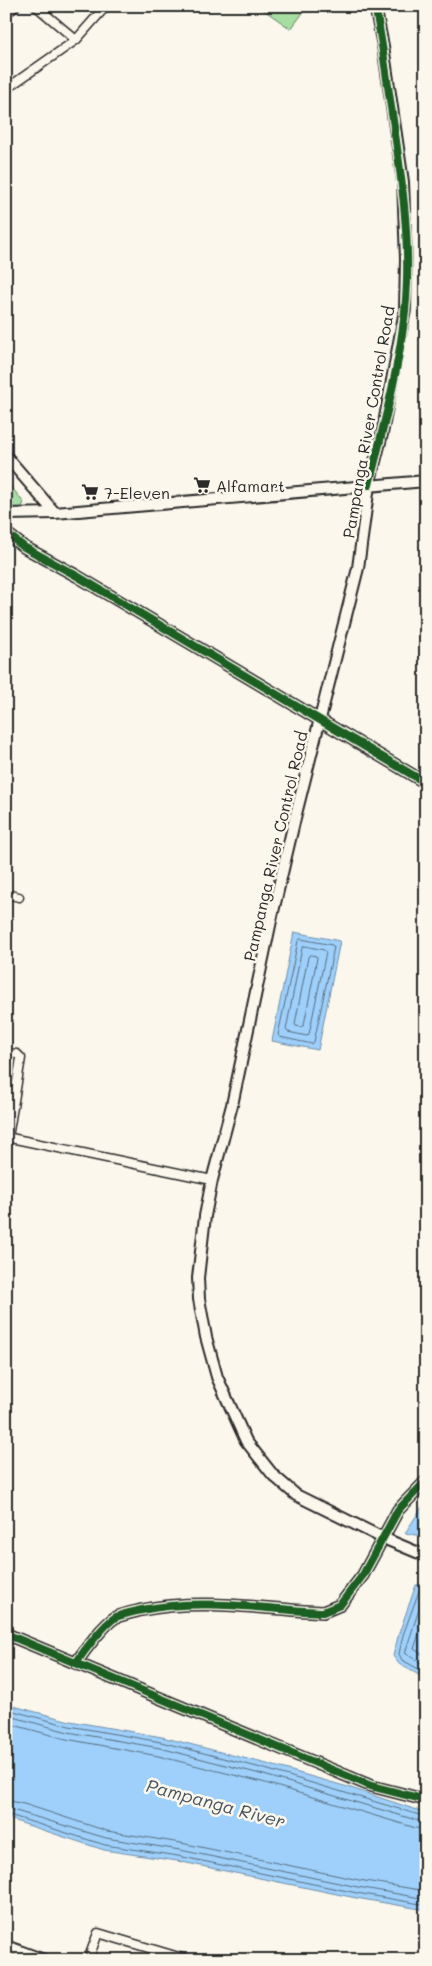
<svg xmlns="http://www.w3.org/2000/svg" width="432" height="1966" font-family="Mali,sans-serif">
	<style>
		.green { fill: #a5dda2; stroke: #688466 }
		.water { fill: #9ed0fb; stroke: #708ea8 }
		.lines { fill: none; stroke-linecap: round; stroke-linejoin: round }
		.shore { stroke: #596d7e; stroke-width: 1 }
		.street-casing { stroke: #2b2b2b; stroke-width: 11 }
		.secondary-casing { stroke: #2b2b2b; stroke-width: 14 }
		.street { stroke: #fbf7ec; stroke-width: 8 }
		.secondary { stroke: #fbf7ec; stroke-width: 10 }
		.cycleway-casing { stroke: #fbf7ec; stroke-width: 11 }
		.cycleway { stroke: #1b5e20; stroke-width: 8 }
		.labels { text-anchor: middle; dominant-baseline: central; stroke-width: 5; stroke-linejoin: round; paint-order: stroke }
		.street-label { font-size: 16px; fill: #2b2b2b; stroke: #fbf7ec }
		.poi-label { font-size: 16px; fill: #2b2b2b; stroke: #fbf7ec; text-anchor: start }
		.water-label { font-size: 18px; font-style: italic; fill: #48545f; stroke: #fbf7ec }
	</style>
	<rect width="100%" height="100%" fill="#fbf7ec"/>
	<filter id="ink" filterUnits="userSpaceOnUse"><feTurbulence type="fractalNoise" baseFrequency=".02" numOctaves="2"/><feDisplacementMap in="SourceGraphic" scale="10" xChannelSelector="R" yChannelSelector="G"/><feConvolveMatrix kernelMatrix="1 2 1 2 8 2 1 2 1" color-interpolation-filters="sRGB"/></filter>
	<g filter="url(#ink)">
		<path class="green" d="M258 6H308L291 29Z
			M6 480 24 503 21 508 6 510Z"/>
		<path class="water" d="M294 932 340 941 318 1050 272 1041Z
			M426 1501V1537L405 1533Z
			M426 1584V1679L399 1664 393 1656 399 1633 416 1585Z
			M6 1704 70 1721 162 1737 267 1764 348 1787 426 1813V1910L356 1898 177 1861 104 1850 6 1818Z"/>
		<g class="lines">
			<path class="shore" d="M301 939 332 945 334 947 314 1042 312 1044 280 1037 278 1035 298 941Z
				M305 946 324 950 326 952 309 1034 307 1036 288 1032 286 1030 302 948Z
				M311 955 316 956 317 958 304 1025 301 1027 296 1026 295 1024 308 957Z
				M426 1589 419 1591 403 1635 399 1654 402 1660 426 1673
				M426 1595 423 1597 405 1653 426 1666
				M426 1612 414 1649 426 1657
				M6 1709 69 1726 161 1742 265 1769 426 1817
				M6 1715 68 1732 160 1748 264 1775 426 1823
				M6 1723 66 1739 158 1756 262 1782 426 1831
				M6 1800 24 1804 107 1831 181 1843 359 1880 426 1891
				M6 1808 106 1838 180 1850 358 1887 426 1899
				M6 1814 105 1845 178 1856 357 1893 426 1905"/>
			<g class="street-casing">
				<path id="street" d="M36 6 76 40
					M6 89 76 40 106 6
					M6 894 19 897
					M6 1053 17 1054 21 1058 8 1137
					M6 1137 212 1180
					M88 1960 98 1933 189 1960"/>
			</g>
			<g class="secondary-casing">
				<path id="secondary" d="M375 6 383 46 403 182 406 259 405 310 382 434 369 485 358 568 295 818 272 916 232 1105 212 1180 205 1216 198 1278 199 1299 206 1337 217 1377 246 1441 273 1475 296 1495 383 1538 426 1556
					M6 12 14 6
					M6 456 55 513 426 481
					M6 514 55 513
					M6 533 24 547 77 576 426 783
					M6 1634 371 1786 426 1800
					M76 1663C84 1651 104 1624 116 1617 124 1614 134 1612 142 1610 201 1598 263 1609 323 1612L340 1605 363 1575 398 1510 426 1481
					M6 1946 44 1960"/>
			</g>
			<use href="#street" class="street"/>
			<use href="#secondary" class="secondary"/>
			<g class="cycleway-casing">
				<path id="cycleway" d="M369 485C383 428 399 369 405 311 412 244 401 173 391 107 386 73 382 40 375 6
					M6 533 24 547 77 576 426 783
					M6 1634 371 1786 426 1800
					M76 1663C84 1651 104 1624 116 1617 124 1614 134 1612 142 1610 201 1598 263 1609 323 1612L340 1605 363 1575 398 1510 426 1481"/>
			</g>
			<use href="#cycleway" class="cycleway"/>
		</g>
	</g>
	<defs>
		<g id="supermarket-bare" transform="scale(1.35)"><path d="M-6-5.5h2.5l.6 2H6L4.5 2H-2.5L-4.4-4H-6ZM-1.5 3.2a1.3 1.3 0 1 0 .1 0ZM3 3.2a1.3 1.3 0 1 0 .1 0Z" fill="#2b2b2b" stroke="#fbf7ec" stroke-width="2.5" paint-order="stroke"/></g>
	</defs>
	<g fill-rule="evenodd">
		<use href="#supermarket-bare" x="202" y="485"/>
		<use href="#supermarket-bare" x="90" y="492"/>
	</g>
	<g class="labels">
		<g class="street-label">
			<text transform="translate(368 422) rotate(-80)">Pampanga River Control Road</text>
			<text transform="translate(275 846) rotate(-77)">Pampanga River Control Road</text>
		</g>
		<g class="poi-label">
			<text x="216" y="485">Alfamart</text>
			<text x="104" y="492">7-Eleven</text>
		</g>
		<g class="water-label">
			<text transform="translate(216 1803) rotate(15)">Pampanga River</text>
		</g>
	</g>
	<rect width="432" height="1966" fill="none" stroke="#fbf7ec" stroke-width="25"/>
	<rect x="12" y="12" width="407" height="1941" fill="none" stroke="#2b2b2b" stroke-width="2" filter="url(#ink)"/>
</svg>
